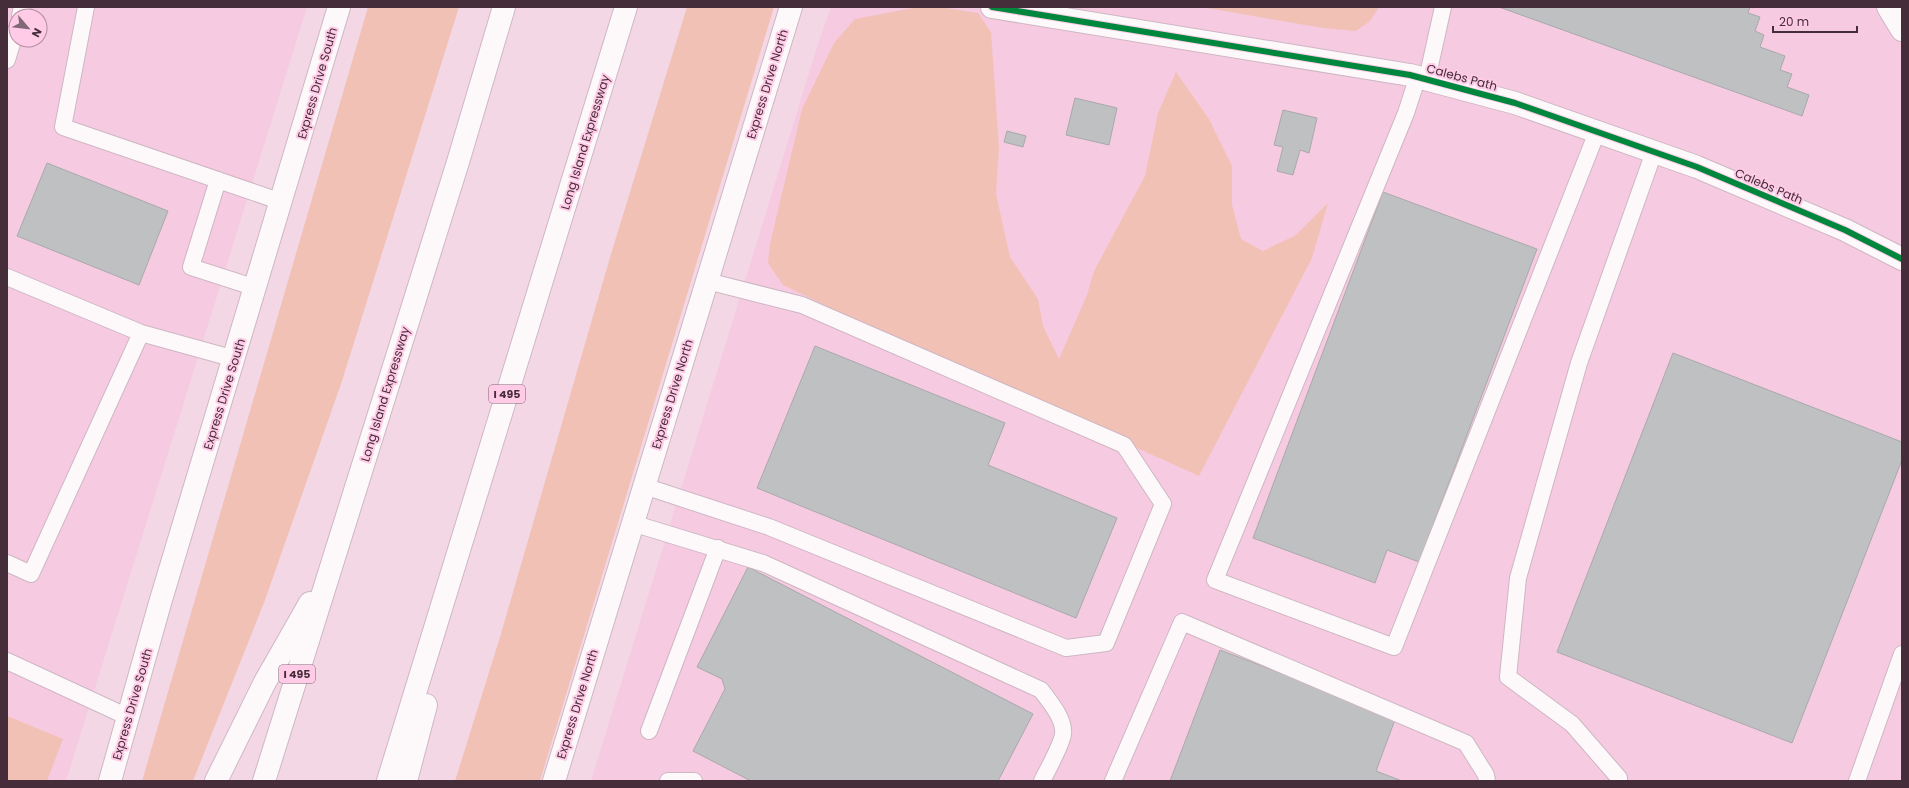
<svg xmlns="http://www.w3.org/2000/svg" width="1909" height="788" font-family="Poppins,sans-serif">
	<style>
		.built { fill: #f6cae1; fill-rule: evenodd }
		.green { fill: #f2c1b6 }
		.building { fill: #bfc0c1; stroke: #a8a9aa }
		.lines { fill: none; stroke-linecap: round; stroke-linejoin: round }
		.service-casing { stroke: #ceb7c3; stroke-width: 18 }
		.minor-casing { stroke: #ceb7c3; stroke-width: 24 }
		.secondary-casing { stroke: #ceb7c3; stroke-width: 24 }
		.motorway-casing { stroke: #ceb7c3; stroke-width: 24 }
		.service { stroke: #fdf9fb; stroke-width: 16 }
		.minor { stroke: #fdf9fb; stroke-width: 22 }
		.secondary { stroke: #fdf9fb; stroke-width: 22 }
		.motorway { stroke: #fdf9fb; stroke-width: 22 }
		.cycleway-casing { stroke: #ffcbe6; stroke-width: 8 }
		.cycleway { stroke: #00873e; stroke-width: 6 }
		.labels { text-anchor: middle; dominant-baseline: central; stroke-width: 4; stroke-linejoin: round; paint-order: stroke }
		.shield { fill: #ffcbe6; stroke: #7d5c6e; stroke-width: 1 }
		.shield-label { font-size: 11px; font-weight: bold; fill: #452d3a }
		.street-label { font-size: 12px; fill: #452d3a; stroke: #ffcbe6 }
	</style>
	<rect width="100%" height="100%" fill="#f3d7e5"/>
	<path class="built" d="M7 7H307L66 781H7ZM16 16H40V40H16Z
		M831 7H1902V781H591L817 47Z"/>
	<path class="green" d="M368 7H459L342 381 265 600 193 781H142Z
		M687 7H774L540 781H455L500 637 611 254Z
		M918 7H940L978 13 991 32 999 147 996 194 1010 257 1038 299 1043 326 1059 359 1087 295 1094 271 1145 176 1158 113 1176 72 1209 119 1232 166V205L1241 239 1263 251 1296 235 1328 203 1312 258 1199 476 871 328 783 285 768 263 770 244 802 109 834 43 855 19Z
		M1201 7H1379L1370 21 1356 31 1323 28Z
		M7 716 63 739 47 781H7Z"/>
	<path class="building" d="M1499 7H1750L1748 13 1760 17 1755 31 1764 35 1760 47 1785 56 1780 70 1792 74 1787 87 1809 95 1802 116Z
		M1075 98 1117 108 1109 145 1066 135Z
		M1283 110 1317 118 1309 153 1300 150 1293 175 1277 171 1283 147 1274 145Z
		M1007 131 1026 136 1023 147 1004 142Z
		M47 163 168 211 139 285 17 236Z
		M1383 192 1537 249 1419 562 1387 550 1375 583 1253 538Z
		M815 346 1005 423 988 465 1117 518 1076 618 757 488Z
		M1673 353 1902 442V460L1792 743 1557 652Z
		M748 567 1033 714 998 781H751L693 751 725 689 722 679 697 667Z
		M1220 650 1396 717 1376 771 1402 781H1170Z"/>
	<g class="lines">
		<g class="service-casing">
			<path id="service" d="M86 7 63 127 282 202
				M20 16 22 7
				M7 60 16 30
				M1418 76 1406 113 1215 580 1394 647 1597 132
				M1427 79 1443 7
				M218 180 191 267 256 288
				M7 277 141 333 235 359
				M644 486 769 527 1066 648 1106 643 1163 504 1124 445 802 305 707 281
				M632 523 763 563 1041 690C1049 701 1065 719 1063 734 1062 744 1047 771 1042 781
				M7 563 31 574 141 333
				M7 661 128 717
				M649 731 718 548
				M668 781H694
				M1113 781 1182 622 1466 743 1486 775 1487 781
				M1619 781V778L1572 724 1508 677 1518 578 1579 363 1654 152
				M1857 781 1902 654"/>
		</g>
		<g class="minor-casing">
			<path id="minor" d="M992 7 1410 75 1515 103 1697 167 1845 230 1902 259"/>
		</g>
		<g class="secondary-casing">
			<path id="secondary" d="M1888 7 1902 30
				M110 781 160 603 339 7
				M554 781 791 7"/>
		</g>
		<g class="motorway-casing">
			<path id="motorway" d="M216 781 265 682 310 603
				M264 781 458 162 504 7
				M388 781 626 7
				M406 781 426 705"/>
		</g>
		<use href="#service" class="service"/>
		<use href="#minor" class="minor"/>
		<use href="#secondary" class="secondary"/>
		<use href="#motorway" class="motorway"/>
		<g class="cycleway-casing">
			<path id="cycleway" d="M992 7 1410 75 1515 103 1697 167 1845 230 1902 259"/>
		</g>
		<use href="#cycleway" class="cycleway"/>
	</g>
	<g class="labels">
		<g class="shield">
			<rect x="489" y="385" width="36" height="18" rx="3"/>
			<rect x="279" y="665" width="36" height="18" rx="3"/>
		</g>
		<g class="shield-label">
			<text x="507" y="394">I 495</text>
			<text x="297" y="674">I 495</text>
		</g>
		<g class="street-label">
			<text transform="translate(1462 77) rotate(15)">Calebs Path</text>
			<text transform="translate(317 83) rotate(-74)">Express Drive South</text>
			<text transform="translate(767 84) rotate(-73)">Express Drive North</text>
			<text transform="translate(585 142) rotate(-73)">Long Island Expressway</text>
			<text transform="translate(1769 186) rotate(23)">Calebs Path</text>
			<text transform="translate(224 394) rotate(-73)">Express Drive South</text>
			<text transform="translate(385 394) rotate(-73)">Long Island Expressway</text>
			<text transform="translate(672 394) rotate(-73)">Express Drive North</text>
			<text transform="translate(132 704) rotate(-74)">Express Drive South</text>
			<text transform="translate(577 704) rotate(-73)">Express Drive North</text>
		</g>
	</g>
	<rect width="1909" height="788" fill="none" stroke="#452d3a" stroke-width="16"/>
	<g transform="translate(28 28) rotate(118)"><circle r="19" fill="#ffcbe6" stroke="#b58ca1"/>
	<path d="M0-3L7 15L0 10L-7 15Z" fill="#826876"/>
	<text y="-6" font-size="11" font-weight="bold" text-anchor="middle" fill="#452d3a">N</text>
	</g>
	<path d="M1773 26v6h84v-6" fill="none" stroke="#452d3a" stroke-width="2"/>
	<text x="1779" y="26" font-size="12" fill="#452d3a" stroke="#ffcbe6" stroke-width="3" paint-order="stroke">20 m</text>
</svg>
